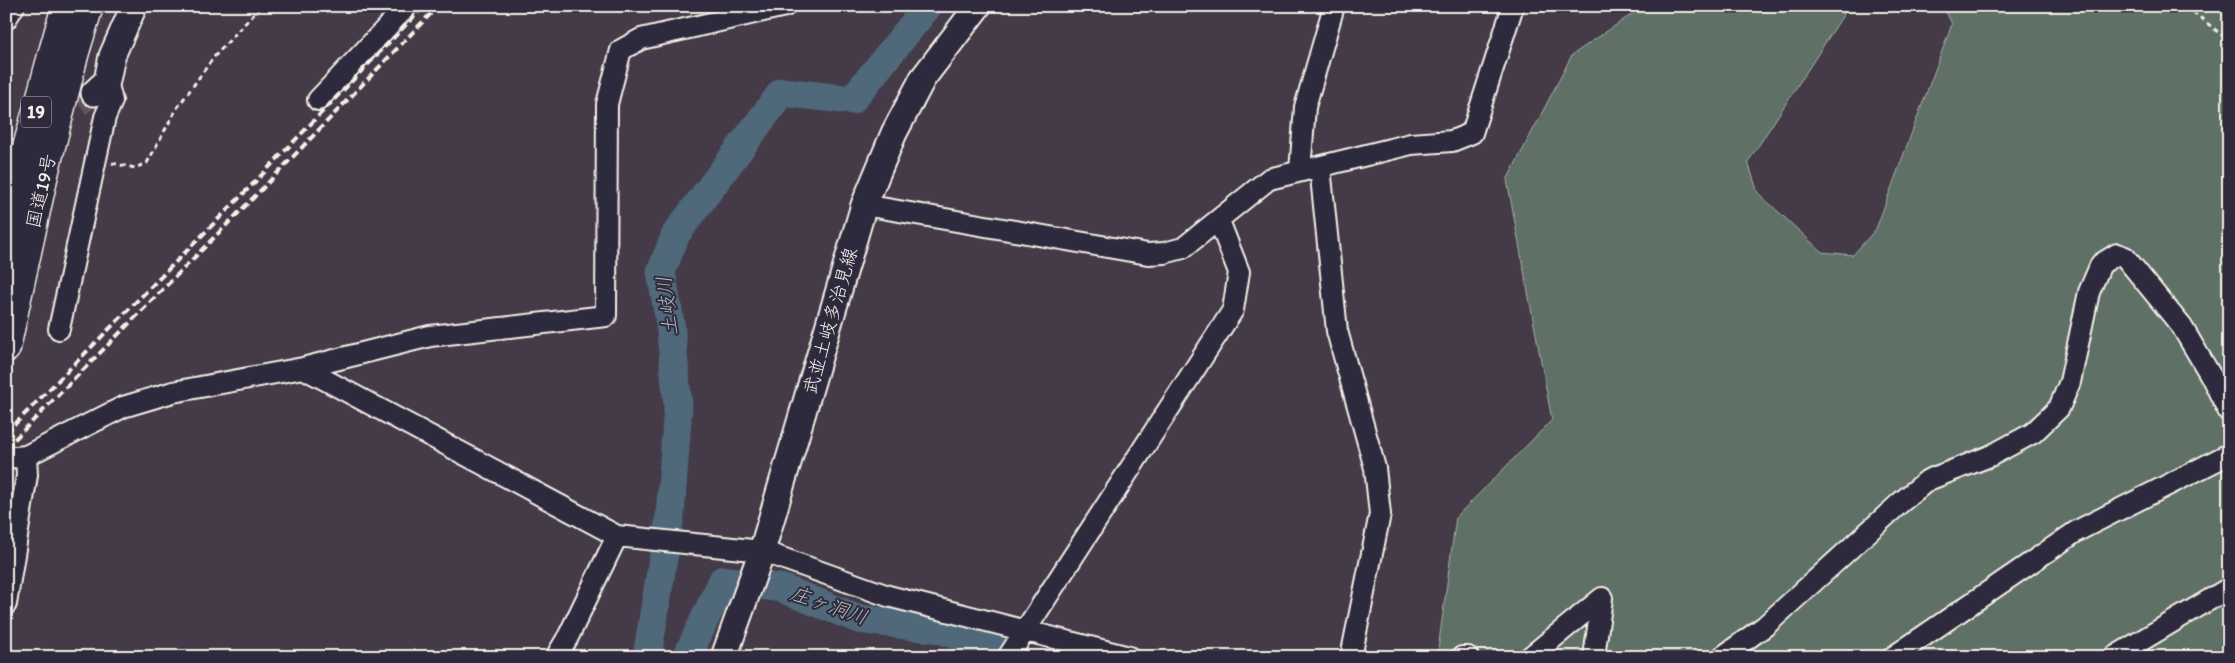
<svg xmlns="http://www.w3.org/2000/svg" width="2235" height="663" font-family="Itim,'Klee One',sans-serif">
	<style>
		.green { fill: #5e6f66; stroke: #a9b0a7 }
		.lines { fill: none; stroke-linecap: round; stroke-linejoin: round }
		.river { stroke: #4f677a; stroke-width: 29 }
		.major-tunnel { stroke: #5e5560; stroke-width: 25; stroke-dasharray: 25 12; stroke-linecap: butt }
		.minor-casing { stroke: #f4f1e8; stroke-width: 24 }
		.major-casing { stroke: #f4f1e8; stroke-width: 29 }
		.highway-casing { stroke: #f4f1e8; stroke-width: 31 }
		.path { stroke: #f4f1e8; stroke-width: 3; stroke-dasharray: 5 4; stroke-linecap: butt }
		.minor { stroke: #2f2a3d; stroke-width: 20 }
		.major { stroke: #2f2a3d; stroke-width: 25 }
		.highway { stroke: #2f2a3d; stroke-width: 28 }
		.rail { stroke: #f4f1e8; stroke-width: 4; stroke-dasharray: 8 4; stroke-linecap: butt }
		.highway-bridge-casing { stroke: #f4f1e8; stroke-width: 31; stroke-linecap: butt }
		.highway-bridge { stroke: #2f2a3d; stroke-width: 28 }
		.labels { text-anchor: middle; dominant-baseline: central; stroke-width: 4; stroke-linejoin: round; paint-order: stroke }
		.shield { fill: #2f2a3d; stroke: #b9b5b5; stroke-width: 1 }
		.shield-label { font-size: 18px; font-weight: bold; fill: #f4f1e8 }
		.street-label { font-size: 19px; fill: #f4f1e8; stroke: #2f2a3d }
		.water-label { font-size: 20px; font-style: italic; fill: #b2babc; stroke: #2f2a3d }
	</style>
	<rect width="100%" height="100%" fill="#443a48"/>
	<filter id="ink" filterUnits="userSpaceOnUse"><feTurbulence type="fractalNoise" baseFrequency=".02" numOctaves="2"/><feDisplacementMap in="SourceGraphic" scale="10" xChannelSelector="R" yChannelSelector="G"/><feConvolveMatrix kernelMatrix="1 2 1 2 8 2 1 2 1" color-interpolation-filters="sRGB"/></filter>
	<g filter="url(#ink)">
		<path class="green" d="M1644 6H1849L1748 162 1758 193 1822 252 1853 255 1876 229 1952 24 1943 6H2229V657H1437L1456 517 1552 420 1507 180 1572 55Z"/>
		<g class="lines">
			<path class="river" d="M647 657 670 516 678 406 670 322 661 272 676 234 782 92 852 100 928 6
				M687 657 723 580 781 588 859 619 939 629 1015 657"/>
			<path class="major-tunnel" d="M48 125 94 93"/>
			<g class="minor-casing">
				<path id="minor" d="M6 19 14 6
					M318 100 407 6
					M1320 167 1337 331 1375 468 1380 514 1351 657
					M1300 171 1305 107 1334 6
					M864 205 1148 254 1164 253 1183 248 1269 179 1411 144 1452 141 1472 133 1513 6
					M59 329 105 117 112 101 107 81
					M303 368 617 536 762 551 888 596 1129 657
					M6 458 26 456 123 407 173 392 303 368 430 336 606 316 607 104 621 50 641 39 785 6
					M6 604 27 475 26 456
					M556 657 568 637 617 536
					M1008 657 1233 310 1239 272 1219 221
					M1462 657H1468
					M1530 657 1602 598 1594 657
					M1722 657 1765 626 1900 503 1928 480 1990 456 2033 433 2059 408 2070 382 2089 292 2101 264 2117 254 2125 257 2182 327 2211 376 2229 412
					M1893 657 2077 531 2229 454
					M2114 657 2229 588"/>
			</g>
			<g class="major-casing">
				<path id="major" d="M94 93 107 81 112 56 134 6
					M6 154 9 152
					M724 657 762 551 864 205 894 133 923 78 978 6"/>
			</g>
			<g class="highway-casing">
				<path id="highway" d="M53 52 66 6
					M74 55 89 6
					M6 241 20 173
					M6 348 44 174"/>
			</g>
			<path class="path" d="M2186 6 2229 41
				M112 163 135 168 147 163 177 108 214 57 261 6"/>
			<use href="#minor" class="minor"/>
			<use href="#major" class="major"/>
			<use href="#highway" class="highway"/>
			<path class="rail" d="M6 433 253 184 424 6
				M6 448 261 190 438 6"/>
			<g class="highway-bridge-casing">
				<path id="highway-bridge" d="M20 173 53 52
					M44 174 74 55"/>
			</g>
			<use href="#highway-bridge" class="highway-bridge"/>
		</g>
	</g>
	<g class="labels">
		<rect class="shield" x="21" y="96.5" width="30" height="31" rx="4"/>
		<g class="shield-label">
			<text x="36" y="112">19</text>
		</g>
		<g class="street-label">
			<text transform="translate(41 191) rotate(-77)">国道19号</text>
			<text transform="translate(830 321) rotate(-74)">武並土岐多治見線</text>
		</g>
		<g class="water-label">
			<text transform="translate(667 306) rotate(-97)">土岐川</text>
			<text transform="translate(829 605) rotate(19)">庄ヶ洞川</text>
		</g>
	</g>
	<rect width="2235" height="663" fill="none" stroke="#2f2a3d" stroke-width="25"/>
	<rect x="12" y="12" width="2210" height="638" fill="none" stroke="#f4f1e8" stroke-width="2" filter="url(#ink)"/>
</svg>
